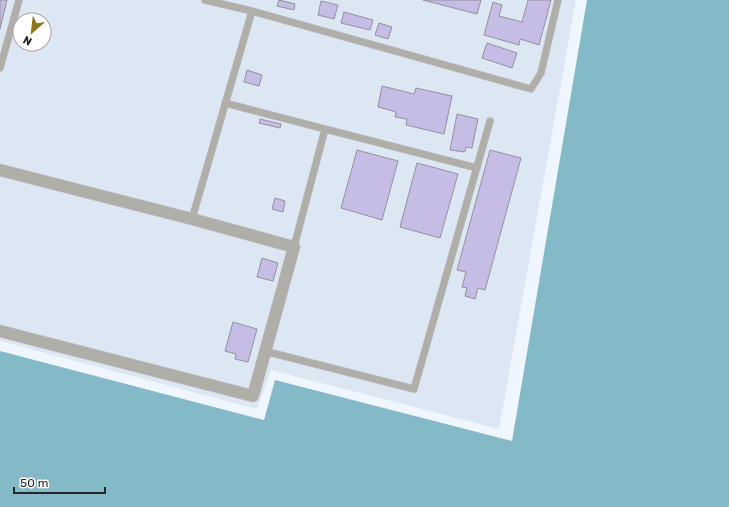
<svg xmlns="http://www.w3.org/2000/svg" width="729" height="507" font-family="Rubik,sans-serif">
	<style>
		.built { fill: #dde7f4; fill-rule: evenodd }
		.water { fill: #84bac7 }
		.building { fill: #c6bde7; stroke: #93909b }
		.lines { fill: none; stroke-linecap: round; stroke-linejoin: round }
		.service-casing { stroke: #cbd1d9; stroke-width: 8 }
		.tertiary-casing { stroke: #cbd1d9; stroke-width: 13 }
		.service { stroke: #b0aea9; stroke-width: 7 }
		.tertiary { stroke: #b0aea9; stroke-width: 12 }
	</style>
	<rect width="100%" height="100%" fill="#f0f6ff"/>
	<path class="built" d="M0 0H576L499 429 271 370 257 409 0 341ZM20 20H44V44H20Z"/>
	<path class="water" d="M587 0H729V507H0V351L264 420 275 380 512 441Z"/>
	<path class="building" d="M0 0H7L0 29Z
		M279 0 295 4 294 10 277 6Z
		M423 0H481L477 14Z
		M528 0H551L539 45 520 39 519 45 484 35 493 2 502 5 499 16 522 22Z
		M321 1 338 5 334 19 318 15Z
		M344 12 373 20 370 30 341 23Z
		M379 23 392 27 388 39 375 35Z
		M487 43 517 53 512 68 482 58Z
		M247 70 262 75 259 86 244 82Z
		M382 86 414 94 416 88 452 96 444 134 406 125 407 119 395 117 396 112 378 107Z
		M457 114 478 119 472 148 466 147 465 152 450 150Z
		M260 119 281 124 280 128 259 123Z
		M357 150 398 161 382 220 341 208Z
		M490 150 521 158 485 290 478 288 475 299 465 296 467 288 462 287 466 272 457 270Z
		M417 163 458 174 440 238 400 227Z
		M275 198 285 201 283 212 272 209Z
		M262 258 278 263 273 281 257 277Z
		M233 322 257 329 248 362 235 359 236 354 225 351Z"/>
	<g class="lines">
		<g class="service-casing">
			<path id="service" d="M205 0 252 11 531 89 541 73 558 0
				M0 68 19 0
				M225 103 325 129 294 247
				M325 129 477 168
				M192 219 252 11
				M264 351 414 389 490 121"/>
		</g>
		<g class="tertiary-casing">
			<path id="tertiary" d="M0 170 192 219 294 247 253 396 0 331"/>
		</g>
		<use href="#service" class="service"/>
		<use href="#tertiary" class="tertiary"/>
	</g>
	<g transform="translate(32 32) rotate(208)"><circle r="19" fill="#ffffff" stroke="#a7a8aa"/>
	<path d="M0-3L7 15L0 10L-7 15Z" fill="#8d761a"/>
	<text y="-6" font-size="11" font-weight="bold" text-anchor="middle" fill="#24262a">N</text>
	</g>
	<path d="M14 487v6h91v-6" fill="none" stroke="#24262a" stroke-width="2"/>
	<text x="20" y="487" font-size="12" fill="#24262a" stroke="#ffffff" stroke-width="3" paint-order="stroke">50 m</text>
</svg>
